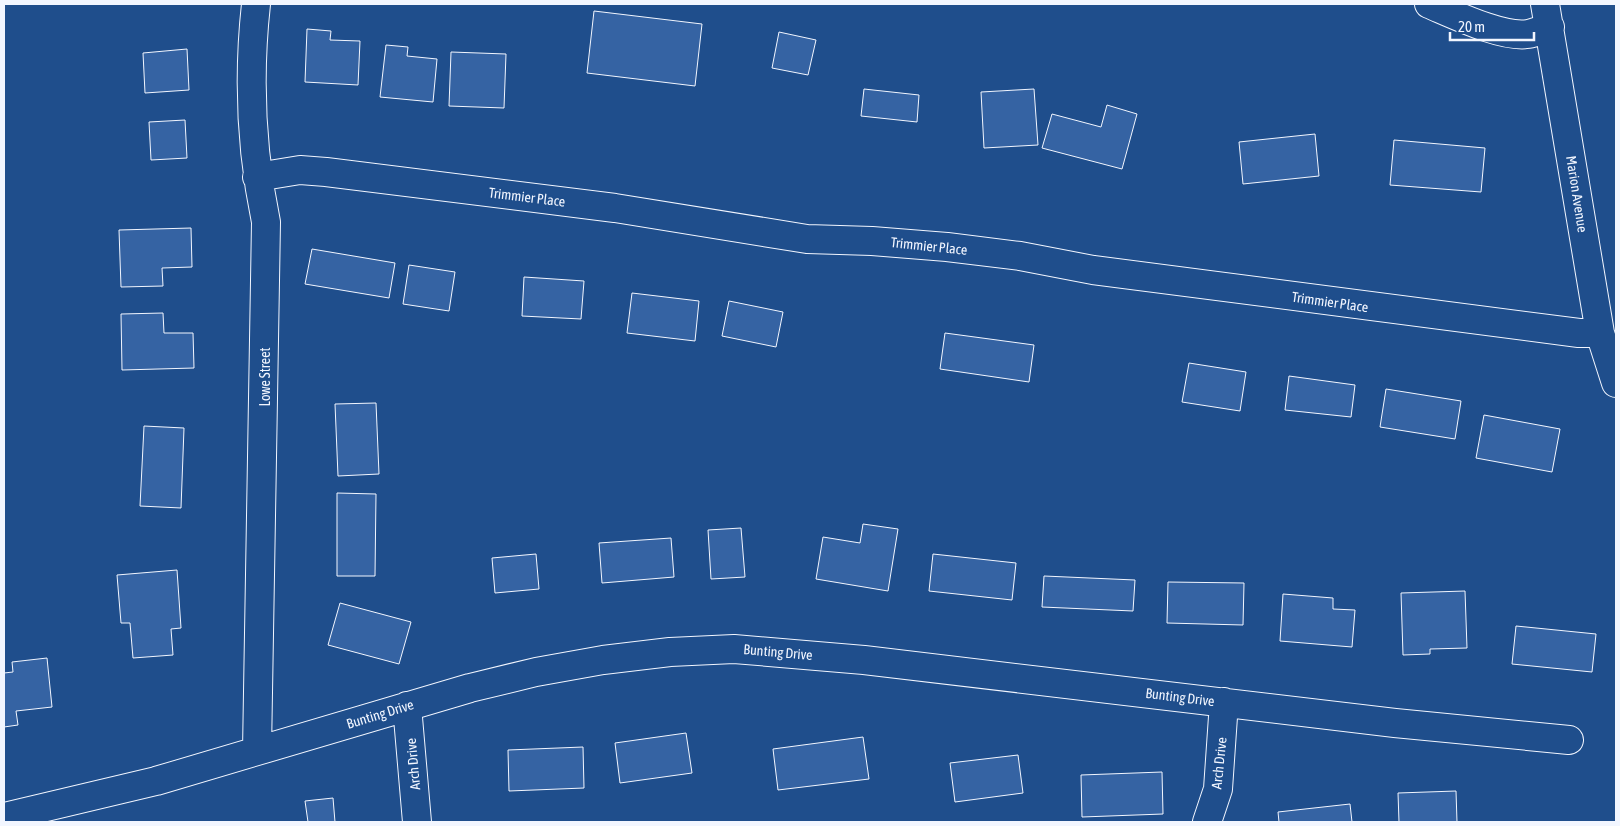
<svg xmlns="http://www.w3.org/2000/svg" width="1620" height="826" font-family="'Asap Condensed',sans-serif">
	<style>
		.building { fill: #3563a3; stroke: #f2f6ff }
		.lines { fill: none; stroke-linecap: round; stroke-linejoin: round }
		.minor-casing { stroke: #f2f6ff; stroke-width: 30 }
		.minor { stroke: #1f4e8c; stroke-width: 28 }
		.labels { text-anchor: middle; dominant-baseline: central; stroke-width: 4; stroke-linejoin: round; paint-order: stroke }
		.street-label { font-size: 14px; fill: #f2f6ff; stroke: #1f4e8c }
	</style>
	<rect width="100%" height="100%" fill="#1f4e8c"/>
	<path class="building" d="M594 11 702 24 695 86 587 73Z
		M307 29 331 31 330 40 360 41 358 85 305 82Z
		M779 32 816 40 808 75 772 68Z
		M386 45 408 47 407 56 437 59 433 102 380 97Z
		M187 49 189 90 145 93 143 53Z
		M451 52 506 54 504 108 449 106Z
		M864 89 919 95 917 122 861 116Z
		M1034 89 1038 145 984 148 981 92Z
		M1107 105 1137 114 1122 169 1042 148 1052 114 1101 127Z
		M185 120 187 158 151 160 149 122Z
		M1315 134 1319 176 1243 184 1239 142Z
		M1394 140 1485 148 1481 192 1390 185Z
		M191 228 192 267 162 268 163 286 121 287 119 230Z
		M312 249 395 263 389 298 305 284Z
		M409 265 455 272 449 311 403 304Z
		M524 277 584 281 581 319 522 316Z
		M632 293 699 301 695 341 627 333Z
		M729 301 783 312 776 347 722 336Z
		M163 313 164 333H193L194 368 122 370 121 314Z
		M945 333 1034 345 1029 382 940 369Z
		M1189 363 1246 372 1240 411 1182 402Z
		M1289 376 1355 385 1351 417 1285 410Z
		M1386 389 1461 401 1455 439 1380 427Z
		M376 403 379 474 338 476 335 404Z
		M1484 415 1560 429 1552 472 1476 458Z
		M144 426 184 428 181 508 140 506Z
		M337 493 376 494 375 576H337Z
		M863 524 898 529 888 591 816 579 823 537 860 543Z
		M741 528 745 577 711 579 708 530Z
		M671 538 674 577 602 583 599 543Z
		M536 554 539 589 495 593 492 558Z
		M933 554 1016 563 1012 600 929 591Z
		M177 570 181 628 171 629 173 655 133 658 130 623H121L117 575Z
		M1044 576 1135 580 1133 611 1042 607Z
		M1168 582 1244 583 1243 625 1167 623Z
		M1465 591 1467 648 1430 649V654L1403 655 1401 593Z
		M1283 594 1333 598V609L1355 610 1352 647 1280 641Z
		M340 603 411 622 399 664 328 645Z
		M1516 626 1596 634 1592 672 1512 664Z
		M47 658 52 707 16 711 18 725 4 727V673L13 672 12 662Z
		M686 733 692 773 620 783 615 743Z
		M863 737 869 779 778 790 773 749Z
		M583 747 584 788 509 791 508 750Z
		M1018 755 1023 793 955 802 950 763Z
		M1162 772 1163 814 1082 817 1081 775Z
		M1456 791 1457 822H1399L1398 793Z
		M333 798 335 822H308L305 801Z
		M1350 804 1352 822H1279L1278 812Z"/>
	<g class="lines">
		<g class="minor-casing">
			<path id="minor" d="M256 4C248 77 251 150 266 222L257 751
				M1429 4C1453 14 1502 38 1528 34 1535 33 1543 29 1550 27
				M1545 4 1600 333 1616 383
				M257 177 300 170 326 172 615 208 807 239 872 241 947 247 1020 256 1093 270 1579 333H1600
				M407 706 417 822
				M4 817 156 781 470 688 536 672 603 660 670 652 734 649 864 660 1395 723 1569 740
				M1207 822 1218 789 1224 702"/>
		</g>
		<use href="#minor" class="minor"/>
	</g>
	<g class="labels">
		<g class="street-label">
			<text transform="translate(1577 194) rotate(81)">Marion Avenue</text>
			<text transform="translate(527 197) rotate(7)">Trimmier Place</text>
			<text transform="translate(929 246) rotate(6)">Trimmier Place</text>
			<text transform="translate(1330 302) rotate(8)">Trimmier Place</text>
			<text transform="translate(265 377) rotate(-90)">Lowe Street</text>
			<text transform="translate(778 652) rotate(5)">Bunting Drive</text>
			<text transform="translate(1180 697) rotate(7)">Bunting Drive</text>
			<text transform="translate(380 714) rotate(-17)">Bunting Drive</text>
			<text transform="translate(1219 763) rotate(-84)">Arch Drive</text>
			<text transform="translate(413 764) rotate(-95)">Arch Drive</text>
		</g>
	</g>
	<rect width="1620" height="826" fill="none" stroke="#f2f6ff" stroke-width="10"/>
	<path d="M1450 32v8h84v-8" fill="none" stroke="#f2f6ff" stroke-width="2.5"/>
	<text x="1458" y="32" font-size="15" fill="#f2f6ff" stroke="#1f4e8c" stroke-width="4" paint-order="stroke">20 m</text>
</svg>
